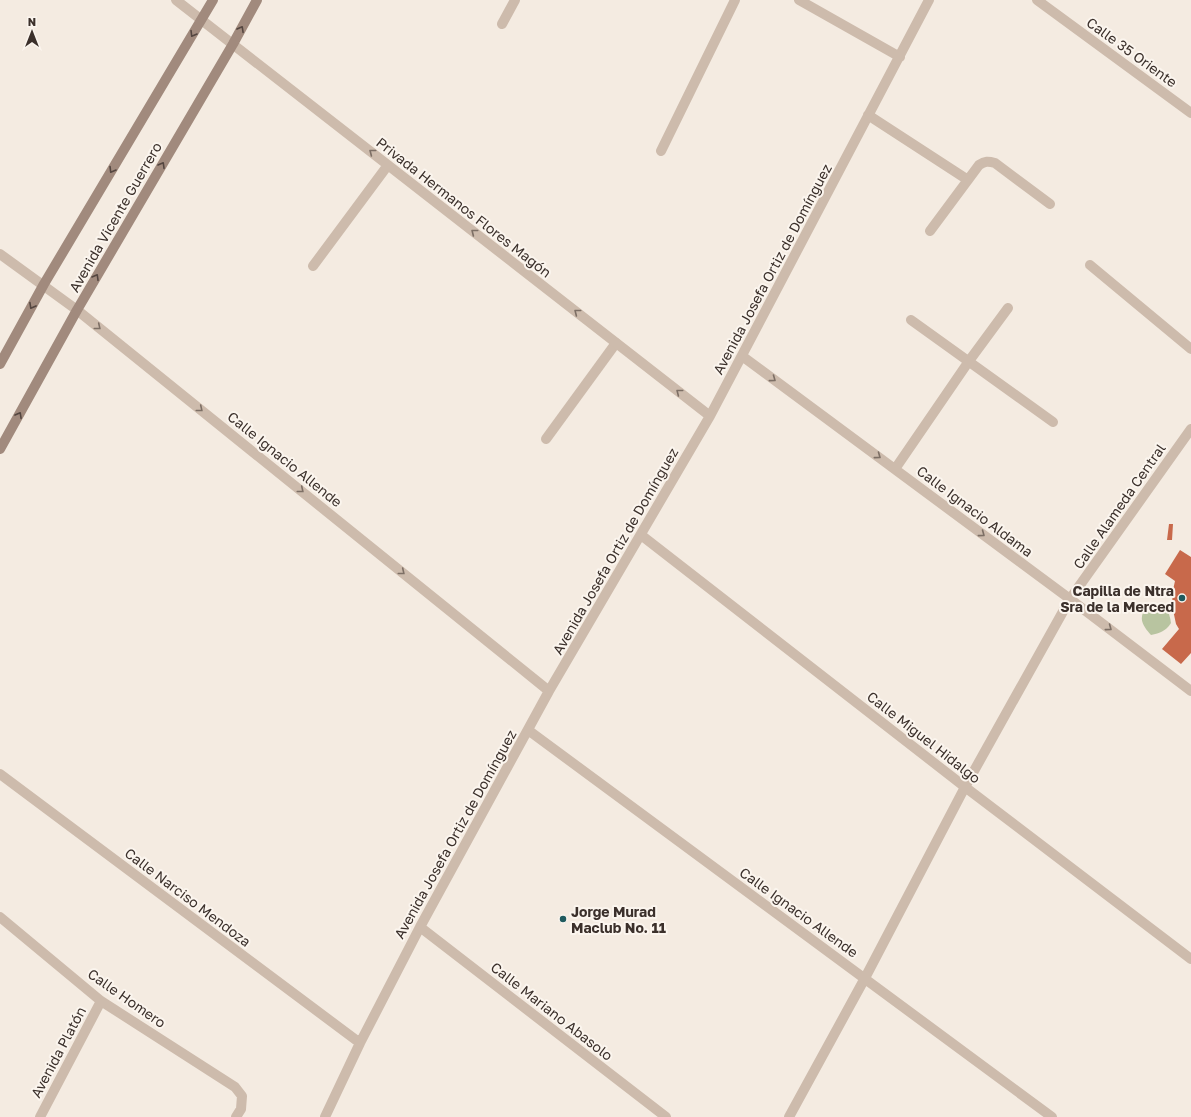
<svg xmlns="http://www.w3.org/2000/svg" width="1191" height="1117" font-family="'Golos Text',sans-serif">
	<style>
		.green { fill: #b8c4a0 }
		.building { fill: #c8694b }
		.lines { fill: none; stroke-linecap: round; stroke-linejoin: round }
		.service { stroke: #cdbbac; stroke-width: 10 }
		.minor { stroke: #cdbbac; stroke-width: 10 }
		.secondary { stroke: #a18a7d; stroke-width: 10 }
		.oneway { stroke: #544640 }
		.oneway2 { stroke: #7d6f65 }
		.poi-dot { fill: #1f5a5e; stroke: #fbf5ee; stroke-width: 1.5 }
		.labels { text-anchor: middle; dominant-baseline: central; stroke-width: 4; stroke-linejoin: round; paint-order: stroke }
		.street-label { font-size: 14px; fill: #3b302b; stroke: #fbf5ee }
		.poi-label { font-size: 14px; font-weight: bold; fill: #3b302b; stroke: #fbf5ee; text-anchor: end }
	</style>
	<rect width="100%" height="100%" fill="#f4ebe1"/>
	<path class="green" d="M1148 605C1163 603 1169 608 1171 623 1166 631 1160 633 1151 635 1141 624 1138 617 1148 605Z"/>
	<path class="building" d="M1169 524H1173L1172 540H1167Z
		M1180 550 1191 557V653L1181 664 1162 649 1179 629 1176 624 1172 605 1173 590 1175 581 1165 574Z"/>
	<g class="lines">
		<path class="service" d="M546 439 616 343"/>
		<path class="minor" d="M176 0 710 416
			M799 0 900 57
			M1037 0 1191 113
			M502 24 515 0
			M868 115 968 180
			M661 151 735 0
			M930 231 979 165C985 161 988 161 995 163L1050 204
			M0 254 77 310 549 691
			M1090 265 1191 349
			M313 266 388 165
			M911 320 1053 422
			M742 356 1070 599 1191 691
			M895 469 969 361 1008 308
			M641 535 965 787 1191 959
			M528 730 1052 1117
			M0 774 360 1043
			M0 917 101 1001 235 1087 242 1096 241 1109 236 1117
			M420 927 666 1117
			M40 1117 101 1001
			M325 1117 360 1043 420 927 549 691 710 416 929 0
			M789 1117 865 978 965 787 1070 599 1191 429"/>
		<path class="secondary" d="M0 364 44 284 213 0
			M0 449 77 310 233 44 257 0"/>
	</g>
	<defs><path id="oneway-chevron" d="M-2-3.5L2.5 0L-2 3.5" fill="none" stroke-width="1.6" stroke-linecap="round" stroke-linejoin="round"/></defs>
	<g class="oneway">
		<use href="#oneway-chevron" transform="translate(241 29) rotate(-61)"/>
		<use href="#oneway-chevron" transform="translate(193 34) rotate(121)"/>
		<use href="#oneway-chevron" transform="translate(162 165) rotate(-60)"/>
		<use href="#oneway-chevron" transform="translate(112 170) rotate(121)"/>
		<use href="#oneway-chevron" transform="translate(96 277) rotate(-60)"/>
		<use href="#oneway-chevron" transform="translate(32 306) rotate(119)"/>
		<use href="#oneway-chevron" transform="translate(19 415) rotate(-61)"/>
	</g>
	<g class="oneway2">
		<use href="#oneway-chevron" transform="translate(372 152) rotate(-142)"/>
		<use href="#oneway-chevron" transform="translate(474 232) rotate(-142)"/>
		<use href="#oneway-chevron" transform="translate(577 312) rotate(-142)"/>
		<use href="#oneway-chevron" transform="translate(98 327) rotate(39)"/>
		<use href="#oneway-chevron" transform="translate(773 379) rotate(36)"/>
		<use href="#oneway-chevron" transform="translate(679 392) rotate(-142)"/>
		<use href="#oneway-chevron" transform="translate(200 409) rotate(39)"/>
		<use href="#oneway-chevron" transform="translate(878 456) rotate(36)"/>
		<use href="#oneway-chevron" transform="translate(301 490) rotate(39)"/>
		<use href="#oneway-chevron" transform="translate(982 534) rotate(37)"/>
		<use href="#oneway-chevron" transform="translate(402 572) rotate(39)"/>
		<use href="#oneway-chevron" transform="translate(1109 628) rotate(37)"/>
	</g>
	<g class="poi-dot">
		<circle cx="1182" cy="598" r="4"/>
		<circle cx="563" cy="919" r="4"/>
	</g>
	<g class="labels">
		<g class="street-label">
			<text transform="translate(1132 52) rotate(36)">Calle 35 Oriente</text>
			<text transform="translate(464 207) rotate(38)">Privada Hermanos Flores Magón</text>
			<text transform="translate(115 217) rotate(-60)">Avenida Vicente Guerrero</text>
			<text transform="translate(772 269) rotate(-62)">Avenida Josefa Ortiz de Domínguez</text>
			<text transform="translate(285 459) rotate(39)">Calle Ignacio Allende</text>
			<text transform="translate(1119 506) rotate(-55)">Calle Alameda Central</text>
			<text transform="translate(975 511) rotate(37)">Calle Ignacio Aldama</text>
			<text transform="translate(615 551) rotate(-60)">Avenida Josefa Ortiz de Domínguez</text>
			<text transform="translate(924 737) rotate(38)">Calle Miguel Hidalgo</text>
			<text transform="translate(455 834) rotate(-61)">Avenida Josefa Ortiz de Domínguez</text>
			<text transform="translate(188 897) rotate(37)">Calle Narciso Mendoza</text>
			<text transform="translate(799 912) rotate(36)">Calle Ignacio Allende</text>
			<text transform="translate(127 998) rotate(35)">Calle Homero</text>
			<text transform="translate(552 1011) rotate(38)">Calle Mariano Abasolo</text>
			<text transform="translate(58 1052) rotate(-62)">Avenida Platón</text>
		</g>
		<g class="poi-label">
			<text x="1174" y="590">Capilla de Ntra<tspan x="1174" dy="16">Sra de la Merced</tspan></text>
			<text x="571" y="911" text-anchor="start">Jorge Murad<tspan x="571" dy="16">Maclub No. 11</tspan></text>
		</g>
	</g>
	<g transform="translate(32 32)" stroke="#fbf5ee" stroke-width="3" paint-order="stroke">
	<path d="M0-3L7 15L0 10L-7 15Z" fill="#3b302b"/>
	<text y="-6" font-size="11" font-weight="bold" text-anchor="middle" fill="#3b302b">N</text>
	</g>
</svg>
